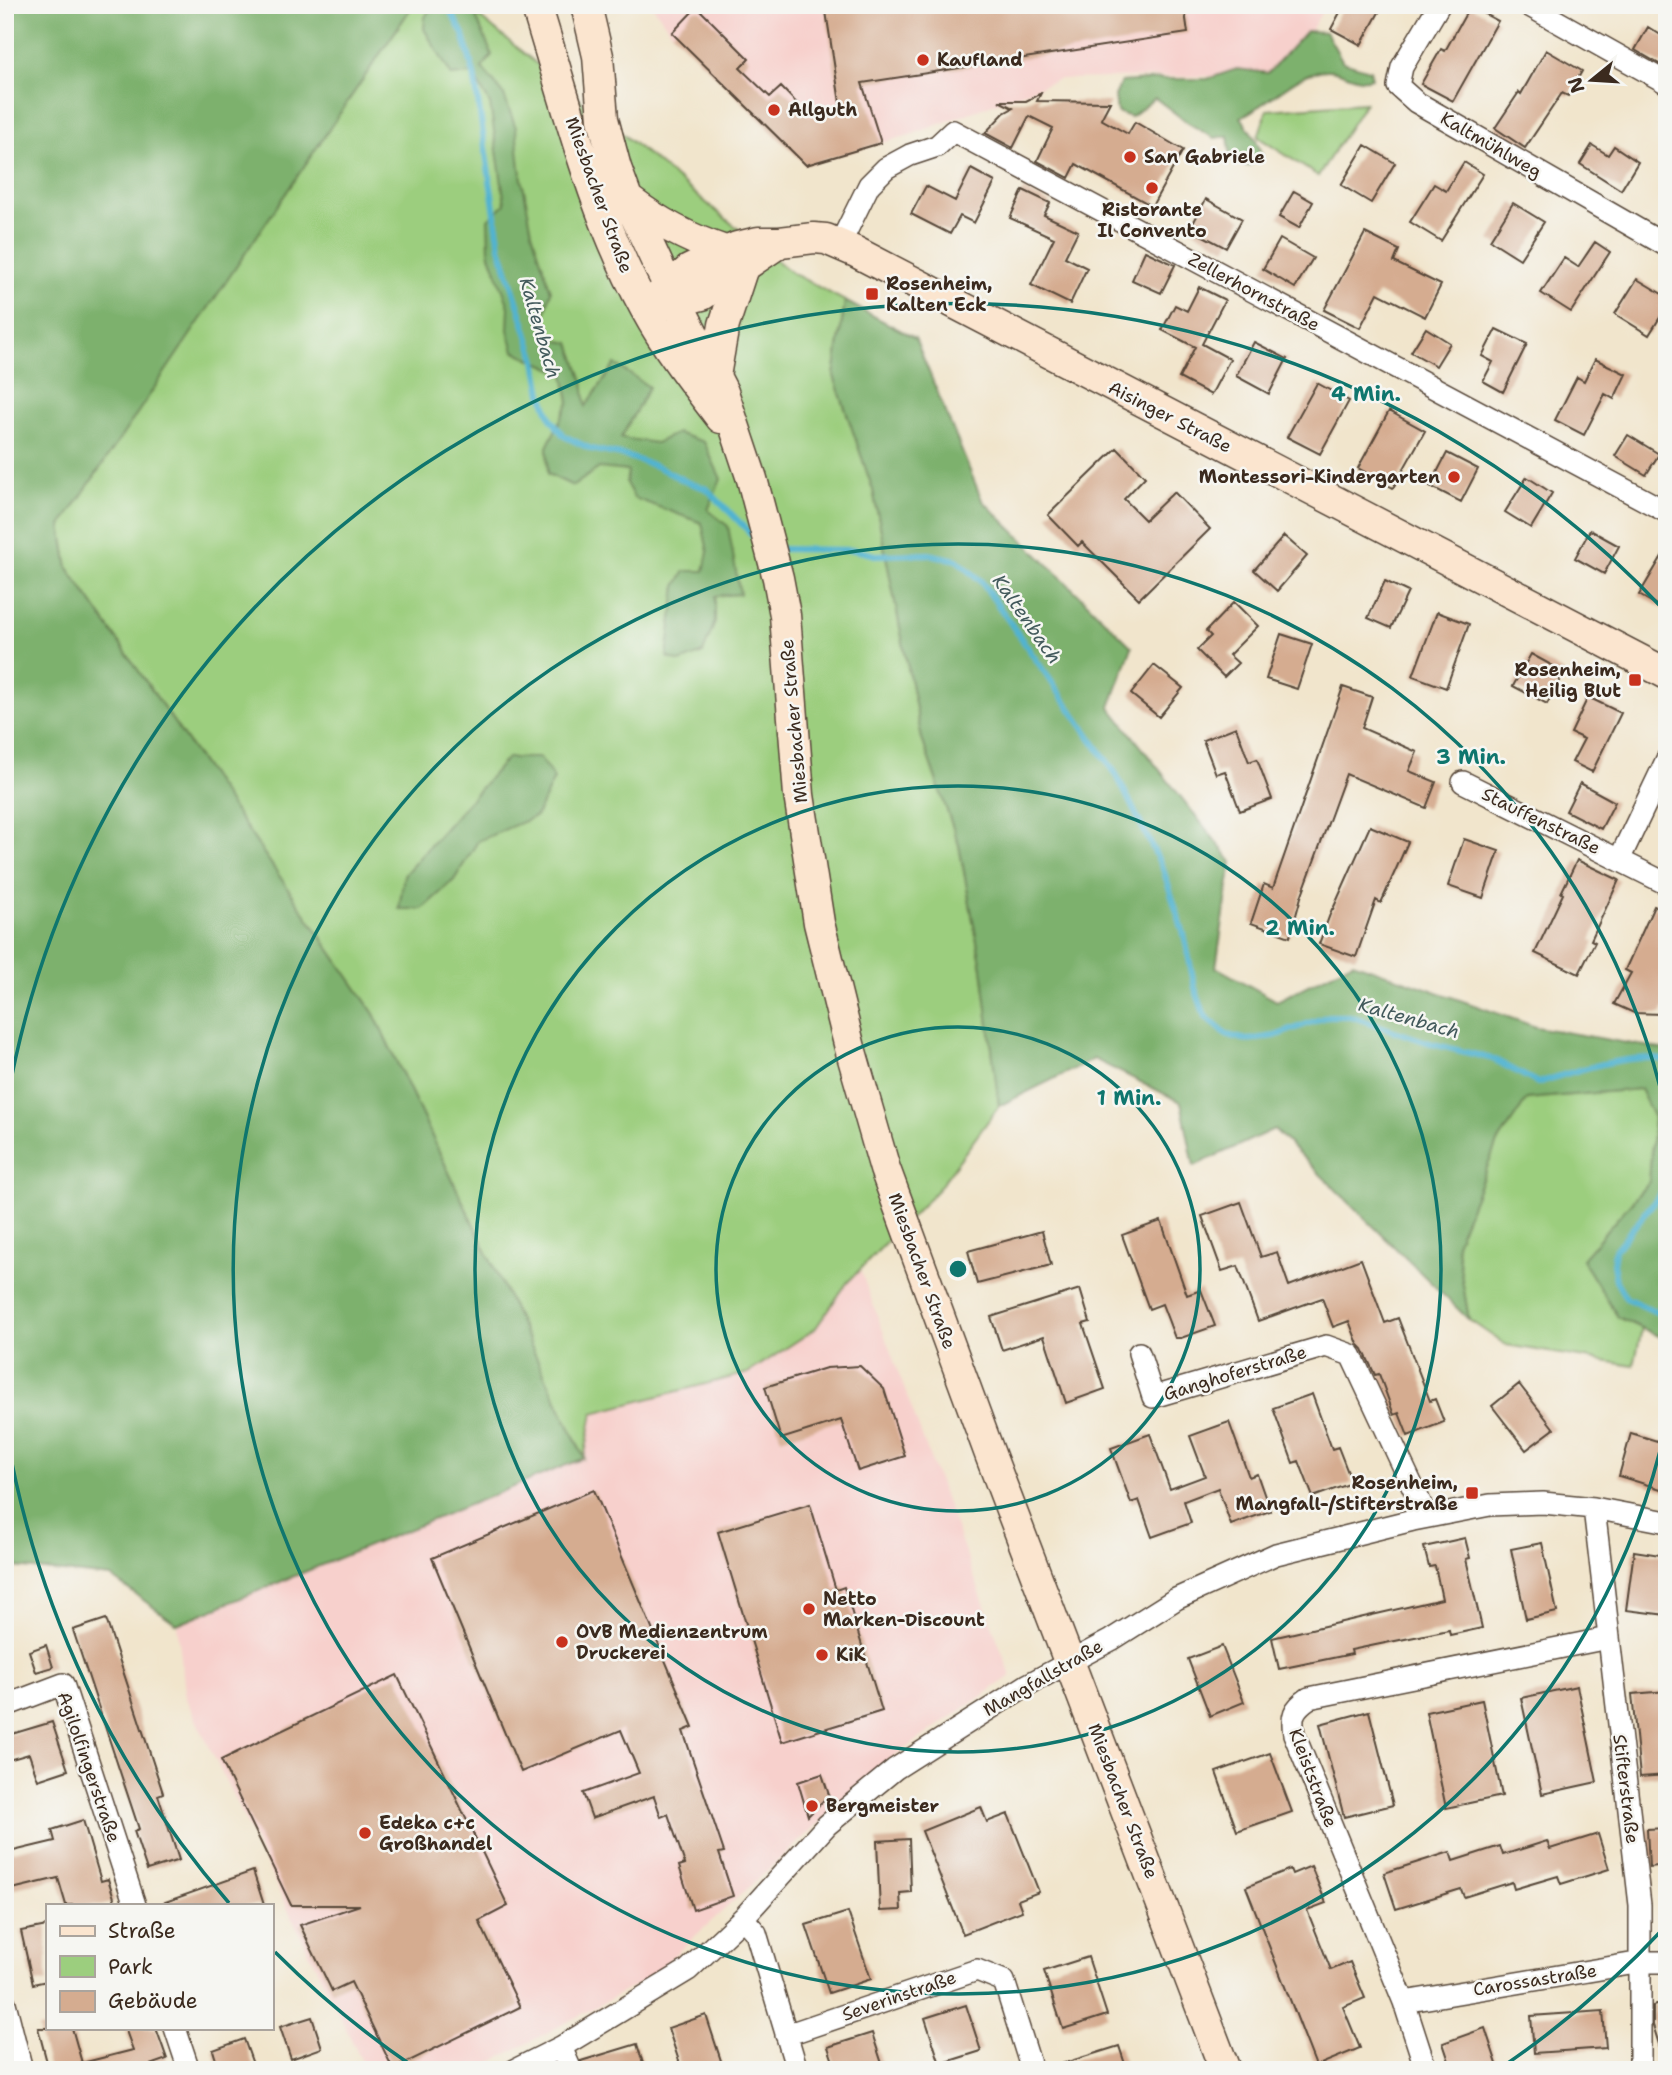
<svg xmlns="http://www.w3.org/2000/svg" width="1672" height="2075" font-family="'Shantell Sans',sans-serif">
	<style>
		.built { fill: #f7d0cc }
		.green { fill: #9cce7e; stroke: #6c7c4e; stroke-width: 2 }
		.forest { fill: #7db16d; stroke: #5c6e46; stroke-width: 2 }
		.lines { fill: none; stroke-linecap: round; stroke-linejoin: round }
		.stream { stroke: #51b3d0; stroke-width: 6 }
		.building { fill: #d5ac90 }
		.minor-casing { stroke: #564638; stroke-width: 24 }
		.secondary-casing { stroke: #564638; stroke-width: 33 }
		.minor { stroke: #fff; stroke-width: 21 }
		.secondary { stroke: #fbe5cf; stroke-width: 30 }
		.ring { fill: none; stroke: #0f766e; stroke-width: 3.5 }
		.poi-dot { fill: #c8321e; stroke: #f6f6f2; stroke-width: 2.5 }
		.labels { text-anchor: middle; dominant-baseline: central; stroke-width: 5; stroke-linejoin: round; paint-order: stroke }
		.poi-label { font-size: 18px; font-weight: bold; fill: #3b2a1e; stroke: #f6f6f2; text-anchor: start }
		.street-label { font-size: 18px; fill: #3b2a1e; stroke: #f6f6f2 }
		.water-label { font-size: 19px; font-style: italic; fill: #435a5c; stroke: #f6f6f2 }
		.centre { fill: #0f766e; stroke: #f6f6f2; stroke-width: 3.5 }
		.ring-label { font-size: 21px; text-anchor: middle; font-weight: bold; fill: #0f766e; stroke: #f6f6f2; stroke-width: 5; stroke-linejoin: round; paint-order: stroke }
	</style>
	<rect width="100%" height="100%" fill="#f6f6f2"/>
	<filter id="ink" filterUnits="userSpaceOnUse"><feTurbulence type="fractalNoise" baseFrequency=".0143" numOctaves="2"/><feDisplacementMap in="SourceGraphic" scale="14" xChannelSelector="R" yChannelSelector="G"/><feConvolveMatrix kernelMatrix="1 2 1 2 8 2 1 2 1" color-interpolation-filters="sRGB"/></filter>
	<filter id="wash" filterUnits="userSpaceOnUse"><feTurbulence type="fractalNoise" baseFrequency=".00686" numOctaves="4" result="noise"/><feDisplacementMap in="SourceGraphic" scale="28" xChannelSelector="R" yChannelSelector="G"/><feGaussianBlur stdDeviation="1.57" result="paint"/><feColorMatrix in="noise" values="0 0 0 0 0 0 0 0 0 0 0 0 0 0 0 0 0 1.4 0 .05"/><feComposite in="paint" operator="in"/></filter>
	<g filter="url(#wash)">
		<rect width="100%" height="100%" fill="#f1e5cc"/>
		<path class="built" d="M652 5H1326L1275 91 1211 76 1060 79 913 134 806 165 672 33Z
			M860 1269 1011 1676 886 1762 648 1979 477 2070H366L186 1699 177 1624 584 1458 593 1414 748 1373 815 1329 847 1283Z"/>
		<path class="green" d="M413 5H465L792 273 845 301 834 376 873 490 922 739 959 845 982 968 999 1106 938 1189 847 1283 815 1329 748 1373 593 1413 584 1458 374 1014 68 568 61 525Z
			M1365 103 1318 176 1258 137 1267 110Z
			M1640 1089 1654 1118 1649 1182 1582 1259 1618 1317 1642 1328 1634 1366 1506 1345 1469 1320 1456 1243 1496 1145 1527 1099Z"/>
		<path class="forest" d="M5 5H413L61 526 68 568 374 1014 584 1458 177 1624 111 1577 5 1566Z
			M433 5H471L492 55 482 68 503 93 516 128 520 168 532 232 551 291 544 319 554 340 570 343 583 381 586 406 615 364 649 387 621 438 656 443 677 433 704 442 721 479 708 510 728 526 740 594 715 596V622L703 653 680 662 667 657 676 586 685 571H704L708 552 702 523 634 498 626 483 628 471 599 468 573 486 548 474 547 447 569 402 564 374 514 351 508 330 509 307 489 252 488 219 505 204 490 104 473 74 452 76 424 29 425 17Z
			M1306 31 1326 32 1343 62 1370 70 1372 78C1356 83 1345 71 1329 70 1299 69 1269 104 1241 117L1256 140 1262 156 1248 166 1231 159 1228 136 1214 138 1188 123 1155 98 1131 117 1117 112 1115 96 1121 82 1163 79H1207L1237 69 1268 73Z
			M845 301 915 338 982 500 1132 647 1110 707 1232 862 1216 967 1277 1001 1353 962 1536 1027 1667 1050V1340L1618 1317 1582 1259 1649 1182 1654 1118 1640 1089 1527 1099 1496 1145 1456 1243 1469 1320 1274 1129 1194 1166 1181 1102 1094 1059 999 1106 982 968 959 845 922 739 873 490 834 376Z
			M507 758H540L554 779 536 816 478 841 454 880 422 909H399L404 875Z"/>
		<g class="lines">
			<path class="stream" d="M447 5 463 34 474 74 500 247 536 361 542 394 551 419 564 436 591 449 626 456 658 467 685 481 707 489 758 541
				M780 549 855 550 875 555 929 554 957 560 981 581 1116 774 1163 869 1184 934 1195 988 1205 1016 1227 1035 1247 1040 1275 1036 1328 1016H1350L1433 1044 1493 1059 1538 1083C1571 1072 1633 1051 1667 1061
				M1667 1186 1615 1250 1613 1264 1616 1281 1626 1298 1667 1317"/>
		</g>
		<g id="blocks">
			<path class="building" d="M825 5H1184L1188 33 862 83 881 143 806 165 672 33 694 10H700L749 59 740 68 770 97 781 87 809 116 841 109Z
				M1344 5H1383L1361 45 1331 29Z
				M1470 6 1498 21 1453 101 1421 84 1441 49 1445 51Z
				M1648 27 1667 39V56L1661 65 1635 50Z
				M1546 50 1582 71 1568 96 1562 93 1525 148 1495 128 1519 92 1521 94Z
				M1041 93 1037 101 1110 102 1101 119 1128 134 1135 122 1183 150 1152 206 1076 164 1069 178 1037 161 1053 128 1029 116 1013 148 985 133 1004 113 1013 108 999 101H1026Z
				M1365 145 1395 163 1371 203 1341 185Z
				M1592 145 1608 155 1614 146 1638 162 1621 190 1580 164Z
				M1464 162 1483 174 1441 241 1410 222 1434 184 1446 191Z
				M971 169 995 182 974 223 960 216 950 234 911 214 926 186 955 201Z
				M1023 190 1050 203 1044 215 1078 231 1065 257 1087 268 1070 304 1031 285 1054 238 1010 218Z
				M1294 191 1313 202 1299 228 1279 217Z
				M1206 199 1242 219 1226 248 1190 229Z
				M1513 203 1544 222 1520 259 1490 240Z
				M1365 233 1399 250 1394 262 1441 285 1425 317 1378 293 1360 328 1324 310Z
				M1280 239 1313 258 1295 288 1263 269Z
				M1595 242 1610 252 1571 312 1541 293 1564 258 1578 267Z
				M1145 251 1175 265 1161 293 1132 280Z
				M1637 279 1667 297V306L1649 335 1615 314Z
				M1199 287 1225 300 1202 344 1230 359 1211 395 1179 378 1195 347 1162 330 1175 305 1187 311Z
				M1426 328 1450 343 1436 366 1411 352Z
				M1496 329 1527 344 1503 392 1483 381 1493 362 1482 356Z
				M1254 342 1287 359 1269 394 1236 376Z
				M1595 359 1626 374 1614 399 1605 394 1584 435 1555 420 1577 377 1584 381Z
				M1317 383 1349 401 1320 454 1287 437Z
				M1389 411 1425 431 1393 488 1358 468Z
				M1628 435 1659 454 1646 475 1615 456Z
				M1117 448 1145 477 1124 499 1145 520 1174 492 1210 529 1139 599 1082 542 1078 546 1048 515Z
				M1447 453 1478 469 1461 502 1430 486Z
				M1527 477 1552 493 1531 528 1505 512Z
				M1590 530 1619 546 1604 574 1575 558Z
				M1284 536 1307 556 1277 591 1254 570Z
				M1667 548V611L1639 595Z
				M1385 581 1408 592 1391 628 1368 618Z
				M1234 602 1258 626 1229 655 1238 663 1224 677 1197 650 1211 636 1206 631Z
				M1437 612 1469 624 1446 688 1413 676Z
				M1281 634 1312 644 1297 689 1266 679Z
				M1531 654 1564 672 1547 704 1513 686Z
				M1154 665 1183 688 1159 717 1131 694Z
				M1343 687 1372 697 1362 728 1417 752 1409 771 1436 782 1426 808 1346 774 1301 897 1290 937 1251 923 1264 884 1273 888Z
				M1588 697 1621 713 1592 772 1572 762 1584 739 1571 733Z
				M1236 727 1249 762 1257 759 1272 799 1240 811 1225 771 1216 774 1203 740Z
				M1580 783 1615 802 1601 829 1566 811Z
				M1370 826 1408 842 1381 903 1376 900 1356 957 1319 944 1332 909H1333Z
				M1464 839 1499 851 1483 898 1448 886Z
				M1577 860 1619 880 1591 940 1595 942 1579 974 1535 953 1563 894 1561 893Z
				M1654 906 1667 912V1002L1661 1014 1634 1013 1614 1004 1631 973 1625 970Z
				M1241 1202 1261 1257 1277 1252 1289 1286 1361 1259 1385 1323 1398 1318 1430 1401 1435 1399 1444 1422 1408 1436 1399 1413 1394 1415 1379 1374 1375 1375 1363 1349 1358 1344 1349 1321 1333 1327 1322 1298 1258 1321 1238 1266 1222 1271 1202 1216Z
				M1161 1221 1187 1295 1201 1290 1215 1326 1181 1338H1175L1162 1304 1149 1309 1122 1235Z
				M1042 1231 1051 1265 977 1284 968 1251Z
				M1080 1289 1090 1322 1083 1324 1105 1389 1066 1403 1044 1336 1002 1350 991 1317Z
				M860 1366 884 1389 905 1456 858 1471 841 1420 781 1439 765 1387 826 1368Z
				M1519 1384 1554 1429 1526 1450 1492 1406Z
				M1312 1394 1332 1449 1338 1447 1352 1483 1313 1497 1299 1461 1293 1463 1273 1408Z
				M1229 1422 1249 1477 1257 1474 1270 1511 1231 1525 1218 1488 1184 1501 1191 1523 1152 1537 1139 1500 1131 1503 1111 1448 1150 1434 1170 1489 1205 1476 1190 1436Z
				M1631 1433 1667 1444V1491L1619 1476Z
				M594 1490 693 1727 683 1731 724 1852 719 1853 733 1896 693 1910 679 1866 685 1864 668 1814 661 1817 654 1796 592 1818 583 1793 639 1773 621 1730 521 1772 432 1558Z
				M810 1504 836 1590 844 1587 882 1711 782 1742 718 1532Z
				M1465 1538 1470 1558 1466 1559 1482 1628 1450 1635 1449 1630 1351 1650 1352 1654 1279 1669 1272 1638 1442 1599 1435 1566 1429 1567 1424 1547Z
				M1542 1543 1557 1612 1526 1619 1511 1549Z
				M1634 1551 1667 1556V1615L1626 1610Z
				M106 1619 163 1793 158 1795 179 1860 147 1870 134 1831 139 1829 73 1630Z
				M46 1645 53 1667 36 1672 29 1651Z
				M1222 1646 1244 1702 1210 1716 1188 1659Z
				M397 1675 508 1906 479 1921 520 2007 393 2069 351 1982 332 1991 300 1925 360 1905H291L221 1760Z
				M1577 1686 1597 1782 1542 1794 1521 1698Z
				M1667 1691V1775L1640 1777 1632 1694Z
				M1482 1700 1502 1796 1446 1808 1426 1712Z
				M1369 1711 1393 1805 1344 1817 1320 1724Z
				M52 1722 68 1770 38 1780 29 1754 5 1761V1736Z
				M1270 1753 1292 1812 1237 1831 1216 1772Z
				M822 1774 829 1795 808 1816 798 1782Z
				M981 1807 987 1822 1008 1814 1039 1892 1018 1900 1022 1911 963 1934 922 1831Z
				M83 1820 101 1881 108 1879 115 1901 100 1905H66L58 1878 8 1890 5 1880V1853L55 1841 52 1830Z
				M1667 1828V1865L1649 1867 1647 1829Z
				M1598 1834 1609 1869 1561 1884 1558 1876 1514 1889 1512 1882 1464 1897 1461 1889 1396 1909 1384 1873 1450 1852 1453 1861 1500 1846 1503 1855 1547 1841 1550 1849Z
				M909 1839 911 1892 900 1893 901 1910 880 1911 877 1841Z
				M1311 1866 1326 1903 1307 1910 1331 1970 1350 1962 1365 1998 1343 2007 1360 2048 1316 2066 1246 1887 1290 1869 1292 1874Z
				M253 1871 264 1905H166L165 1902Z
				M848 1912 871 1979 829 1993 806 1925Z
				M47 1926V1981L33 1984 21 1931Z
				M1088 1957 1107 2015 1063 2029 1044 1971Z
				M1667 2001V2056L1663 2057 1653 2025V2006Z
				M966 2005 981 2051 940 2064 925 2018Z
				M1603 2011 1606 2048 1534 2053 1531 2016Z
				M706 2015 724 2070H682L668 2028Z
				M312 2017 322 2048 291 2059 280 2027Z
				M38 2028H72L82 2063 133 2050 125 2028H156L167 2059 136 2070H49Z
				M1485 2028 1499 2070H1452L1443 2043Z
				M872 2033 884 2070H836L828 2047Z
				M244 2039 255 2070H219L213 2050Z
				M637 2044 645 2070H584L581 2061Z
				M1119 2046 1127 2070H1056L1055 2066Z"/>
		</g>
	</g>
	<g filter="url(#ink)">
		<use href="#blocks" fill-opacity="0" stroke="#564638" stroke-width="2"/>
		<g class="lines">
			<g class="minor-casing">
				<path id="minor" d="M1439 5 1402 67 1398 86 1416 102 1667 246
					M1528 5 1667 83
					M840 244 869 185 886 168 910 155 937 146 953 131 1667 512
					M1463 782 1619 860 1667 759
					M1619 860 1667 884
					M1139 1353 1153 1397 1326 1346 1351 1355 1427 1517
					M1594 1508 1640 1905V2070
					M5 1706 63 1684 135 1905
					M743 1918 756 1933 797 2070
					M1404 2002 1642 1962H1667
					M5 2003 22 2070
					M175 2028 189 2070
					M786 2035 977 1970 1004 1981 1032 2070
					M561 2047 571 2070
					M515 2070 561 2047 688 1970 743 1918 827 1825 895 1769 1027 1685 1111 1640 1176 1599 1276 1554 1413 1520 1490 1505 1543 1503 1594 1508 1667 1522
					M1426 2070 1404 2002 1294 1734C1291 1716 1293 1709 1309 1698L1608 1638"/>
			</g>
			<g class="secondary-casing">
				<path id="secondary" d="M536 5C568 107 593 213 645 308 666 347 694 383 721 418
					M586 5 598 56 603 119 616 168 627 198 659 267 723 392 752 479 778 578 785 615 799 795 819 923 850 1048 885 1169 991 1457 1225 2070
					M630 201C660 224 689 239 725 251
					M659 306 702 295 780 242
					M645 308 689 270 737 247 758 242H780L814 238 826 239 856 252 1667 674
					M715 376 724 325 742 270"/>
			</g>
			<use href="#minor" class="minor"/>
			<use href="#secondary" class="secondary"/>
		</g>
	</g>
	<g class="ring">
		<circle cx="958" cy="1269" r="242"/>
		<circle cx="958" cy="1269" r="483"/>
		<path d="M1666 1426A725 725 0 1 1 1666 1112"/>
		<path d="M1664 1928A966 966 0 0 1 1505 2065M411 2065A966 966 0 0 1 275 1952M229 1903A966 966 0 0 1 7 1437M7 1101A966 966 0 0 1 1664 610"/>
	</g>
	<g class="poi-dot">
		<circle cx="923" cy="60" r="7"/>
		<circle cx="774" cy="110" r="7"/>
		<circle cx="1130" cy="157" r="7"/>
		<circle cx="1152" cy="188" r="7"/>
		<rect x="865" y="287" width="14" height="14" rx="3.5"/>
		<circle cx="1454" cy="477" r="7"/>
		<rect x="1628" y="673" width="14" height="14" rx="3.5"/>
		<rect x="1465" y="1486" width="14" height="14" rx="3.5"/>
		<circle cx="809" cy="1609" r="7"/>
		<circle cx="562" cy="1642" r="7"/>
		<circle cx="822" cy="1655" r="7"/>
		<circle cx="812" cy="1806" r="7"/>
		<circle cx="365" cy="1833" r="7"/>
	</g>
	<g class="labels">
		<g class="poi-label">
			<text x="937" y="60">Kaufland</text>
			<text x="788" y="110">Allguth</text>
			<text x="1144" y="157">San Gabriele</text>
			<text x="1152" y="210" text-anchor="middle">Ristorante<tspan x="1152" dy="21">Il Convento</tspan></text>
			<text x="886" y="284">Rosenheim,<tspan x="886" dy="21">Kalten Eck</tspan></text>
			<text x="1440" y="477" text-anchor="end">Montessori-Kindergarten</text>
			<text x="1621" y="670" text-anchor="end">Rosenheim,<tspan x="1621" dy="21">Heilig Blut</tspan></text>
			<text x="1458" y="1483" text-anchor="end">Rosenheim,<tspan x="1458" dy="21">Mangfall-/Stifterstraße</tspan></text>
			<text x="823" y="1599">Netto<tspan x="823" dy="21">Marken-Discount</tspan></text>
			<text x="576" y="1632">OVB Medienzentrum<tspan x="576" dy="21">Druckerei</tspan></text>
			<text x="836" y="1655">KiK</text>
			<text x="826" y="1806">Bergmeister</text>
			<text x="379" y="1823">Edeka c+c<tspan x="379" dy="21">Großhandel</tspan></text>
		</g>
		<g class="street-label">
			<text transform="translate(1491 145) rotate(30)">Kaltmühlweg</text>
			<text transform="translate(599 195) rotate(70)">Miesbacher Straße</text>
			<text transform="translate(1254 292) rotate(28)">Zellerhornstraße</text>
			<text transform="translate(1170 417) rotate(27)">Aisinger Straße</text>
			<text transform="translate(794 721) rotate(-95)">Miesbacher Straße</text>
			<text transform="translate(1541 821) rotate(26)">Stauffenstraße</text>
			<text transform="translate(922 1271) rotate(70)">Miesbacher Straße</text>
			<text transform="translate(1235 1373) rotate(-17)">Ganghoferstraße</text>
			<text transform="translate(1043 1678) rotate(-30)">Mangfallstraße</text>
			<text transform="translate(89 1767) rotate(71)">Agilolfingerstraße</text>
			<text transform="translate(1313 1778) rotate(69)">Kleiststraße</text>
			<text transform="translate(1626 1789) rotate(83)">Stifterstraße</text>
			<text transform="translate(1123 1801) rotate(69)">Miesbacher Straße</text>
			<text transform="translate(1535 1980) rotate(-9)">Carossastraße</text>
			<text transform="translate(899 1996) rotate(-19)">Severinstraße</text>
		</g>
		<g class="water-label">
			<text transform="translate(540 328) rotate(74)">Kaltenbach</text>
			<text transform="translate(1027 619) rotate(55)">Kaltenbach</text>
			<text transform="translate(1409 1018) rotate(16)">Kaltenbach</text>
		</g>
	</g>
	<circle cx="958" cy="1269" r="10" class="centre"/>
	<g class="ring-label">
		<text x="1366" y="401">4 Min.</text>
		<text x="1471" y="764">3 Min.</text>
		<text x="1300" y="935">2 Min.</text>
		<text x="1129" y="1105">1 Min.</text>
	</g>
	<rect width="1672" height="2075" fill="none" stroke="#f6f6f2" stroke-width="28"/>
	<rect x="46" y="1904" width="228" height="126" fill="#f6f6f2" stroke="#aba49d" stroke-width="2"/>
	<rect x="60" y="1926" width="35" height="10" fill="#fbe5cf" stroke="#aba49d" stroke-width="2"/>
	<text x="108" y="1938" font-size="21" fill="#3b2a1e">Straße</text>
	<rect x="60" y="1956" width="35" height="21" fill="#9cce7e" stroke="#aba49d" stroke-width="2"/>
	<text x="108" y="1974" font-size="21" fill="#3b2a1e">Park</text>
	<rect x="60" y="1991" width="35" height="21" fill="#d5ac90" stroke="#aba49d" stroke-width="2"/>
	<text x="108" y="2008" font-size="21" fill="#3b2a1e">Gebäude</text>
	<g transform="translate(1592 80) rotate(252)" stroke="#f6f6f2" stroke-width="5" paint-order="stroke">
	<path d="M0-5L12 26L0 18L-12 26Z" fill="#3b2a1e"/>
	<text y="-10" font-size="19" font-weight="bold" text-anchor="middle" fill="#3b2a1e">N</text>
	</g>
</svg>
